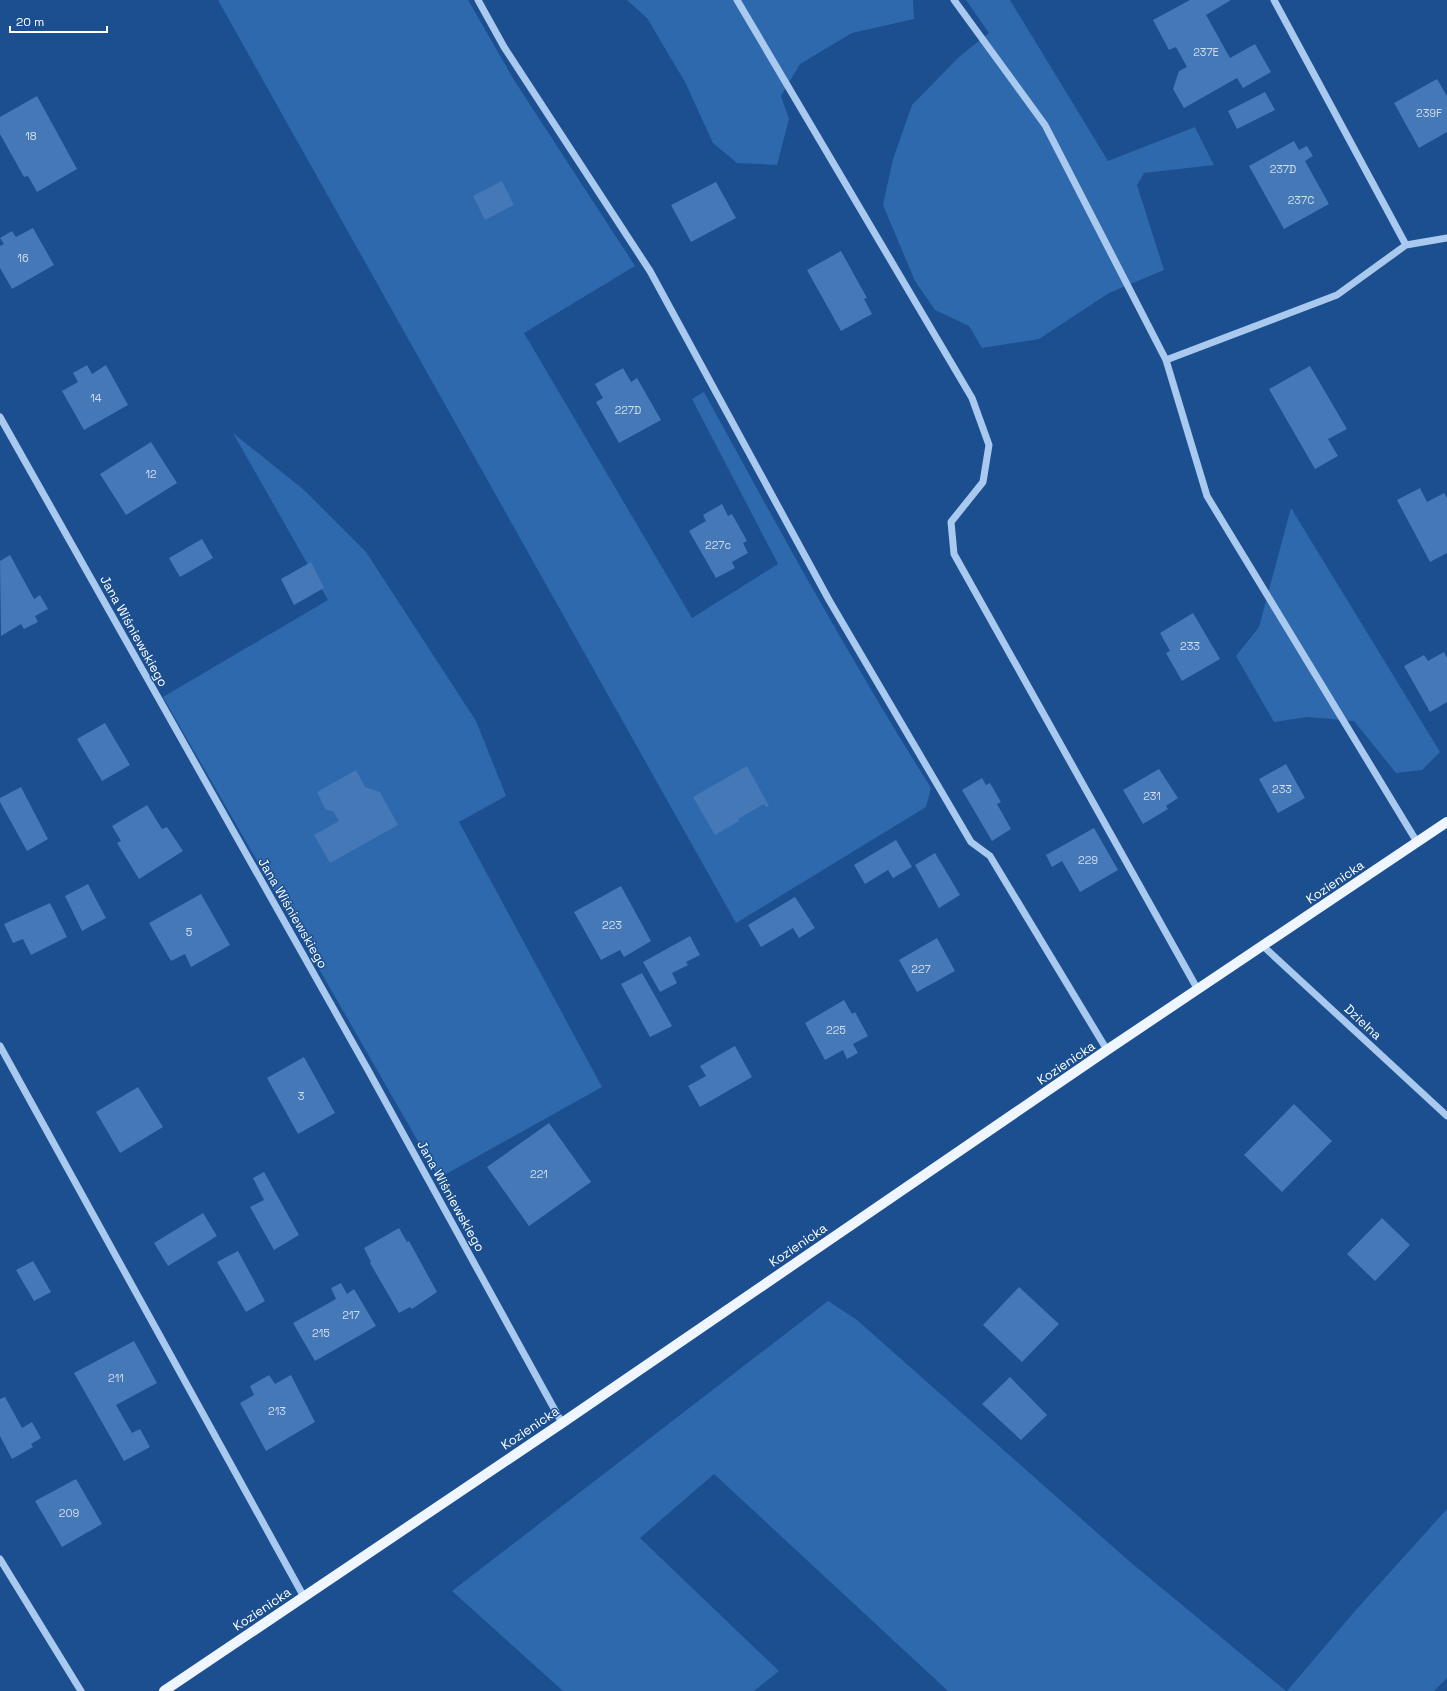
<svg xmlns="http://www.w3.org/2000/svg" width="1447" height="1691" font-family="'Space Grotesk',sans-serif">
	<style>
		.green { fill: #2e69ad }
		.building { fill: #4478b7 }
		.lines { fill: none; stroke-linecap: round; stroke-linejoin: round }
		.minor { stroke: #a9c9ee; stroke-width: 7 }
		.major { stroke: #f0f6ff; stroke-width: 10 }
		.labels { text-anchor: middle; dominant-baseline: central; stroke-width: 3; stroke-linejoin: round; paint-order: stroke }
		.number-label { font-size: 11px; fill: #d0dded }
		.street-label { font-size: 13px; fill: #fff; stroke: #1b4f8f }
	</style>
	<rect width="100%" height="100%" fill="#1b4f8f"/>
	<path class="green" d="M218 0H468L514 80 635 266 524 333 692 618 778 564 692 399 704 392C777 526 850 659 931 788L926 807 736 923Z
		M627 0H913L914 19 852 33 800 64 781 96 789 119 777 165 737 163 713 143 685 82 647 18Z
		M966 0H1010L1108 161 1195 127 1214 165 1144 173 1137 185 1164 270 1109 293 1039 339 982 348 969 326 935 310 915 281 883 205 893 159 912 105 960 56 989 33Z
		M233 433 304 490 366 552 476 721 506 796 459 822 602 1087 439 1178 163 697 328 600Z
		M1291 508 1440 752 1422 770 1396 773 1354 721 1308 717 1274 722 1236 656 1259 627Z
		M828 1301 857 1320 1129 1561 1286 1691H948L714 1474 640 1538 779 1671 754 1691H563L452 1591Z
		M1447 1509V1678L1434 1691H1287L1355 1611Z"/>
	<path class="building" d="M1190 0H1231L1206 15 1230 58 1255 44 1271 72 1243 88 1237 78 1184 108 1173 89 1179 71 1187 67 1176 47 1169 50 1153 20Z
		M1437 79 1447 96V132L1419 148 1394 103Z
		M1265 92 1275 110 1237 129 1228 111Z
		M37 96 77 169 37 192 28 176 24 177 0 134V117Z
		M1294 141 1299 150 1307 146 1313 156 1305 161 1329 204 1284 229 1249 166Z
		M502 181 514 205 485 220 473 196Z
		M716 182 736 218 691 242 671 205Z
		M33 228 54 265 12 289 0 268V246L4 244 0 238 12 231 16 237Z
		M841 251 867 298 864 299 872 314 841 331 807 270Z
		M87 365 92 374 106 365 128 405 84 430 62 391 78 382 73 373Z
		M1310 366 1347 429 1328 439 1338 456 1315 469 1269 389Z
		M623 368 631 382 637 378 661 420 619 443 596 402 603 398 595 384Z
		M151 442 177 483 126 515 100 474Z
		M1420 488 1427 502 1444 493 1447 498V553L1430 562 1397 500Z
		M722 504 728 516 732 514 747 541 743 543 748 553 732 562 735 568 716 578 689 531 706 521 703 515Z
		M202 539 213 558 180 577 169 558Z
		M10 555 34 599 40 595 48 609 35 616 38 622 24 629 21 624 1 636 0 561Z
		M311 562 324 588 294 605 281 579Z
		M1193 613 1220 659 1182 681 1166 653 1170 651 1160 633Z
		M1444 652 1447 658V702L1430 712 1404 666 1424 655 1428 661Z
		M105 723 130 765 102 781 77 739Z
		M1286 764 1305 798 1278 813 1259 779Z
		M747 766 769 806 766 807 764 804 738 819 739 821 715 835 693 797Z
		M1159 769 1178 798 1166 806 1168 809 1143 824 1123 790Z
		M356 770 365 787 380 792 398 825 330 863 314 835 339 821 333 811 326 810 317 792Z
		M982 778 986 785 990 783 1001 802 997 804 1011 829 992 841 962 790Z
		M21 787 48 839 27 851 0 802V798Z
		M147 805 162 829 167 827 183 851 139 879 117 843 121 841 112 826Z
		M1094 828 1118 870 1080 892 1062 861 1052 867 1046 855Z
		M896 840 912 867 893 878 888 870 865 884 854 865Z
		M935 853 960 895 939 908 915 865Z
		M88 884 106 918 82 931 65 896Z
		M621 886 651 941 624 957 620 950 601 960 574 912Z
		M201 894 230 945 191 967 185 954 171 961 149 923Z
		M795 897 815 928 799 938 793 928 761 947 748 925Z
		M50 903 67 937 31 955 23 939 13 943 4 924Z
		M690 936 700 955 686 962 688 965 672 973 677 983 660 992 643 962Z
		M937 938 955 971 917 992 899 960Z
		M642 973 672 1026 650 1037 621 984Z
		M844 1000 852 1014 855 1012 868 1036 853 1044 858 1053 847 1059 843 1050 825 1060 805 1023Z
		M735 1046 752 1077 700 1107 688 1086 706 1076 700 1066Z
		M304 1057 335 1113 298 1134 267 1078Z
		M138 1087 163 1127 120 1153 96 1112Z
		M1294 1104 1332 1141 1282 1192 1244 1155Z
		M549 1123 591 1182 529 1226 487 1167Z
		M264 1172 299 1235 274 1250 250 1207 264 1200 253 1178Z
		M203 1213 217 1236 168 1266 154 1243Z
		M1382 1218 1410 1245 1375 1281 1347 1254Z
		M399 1228 407 1242 409 1241 437 1292 412 1309 410 1307 399 1313 370 1263 371 1262 364 1248Z
		M238 1251 265 1301 246 1312 217 1262Z
		M33 1261 51 1292 34 1301 16 1270Z
		M341 1283 347 1294 354 1289 376 1326 315 1361 293 1323 336 1299 331 1288Z
		M1019 1287 1059 1324 1022 1362 983 1325Z
		M134 1341 157 1383 116 1405 132 1433 140 1429 150 1447 124 1461 74 1373Z
		M269 1375 275 1384 291 1375 315 1422 266 1451 240 1403 254 1395 250 1386Z
		M1010 1377 1047 1415 1021 1440 982 1404Z
		M5 1397 22 1428 32 1422 41 1438 31 1444 33 1447 12 1459 0 1436V1399Z
		M76 1479 102 1524 62 1547 35 1501Z"/>
	<g class="lines">
		<path class="minor" d="M478 0 504 47 650 271 829 600 971 842 990 856 1107 1050
			M737 0 972 398 989 445 983 482 951 522 954 554 1198 990
			M954 0 1045 125 1166 360 1207 496 1417 842
			M1274 0 1406 245
			M1166 360 1337 295 1406 245 1447 238
			M0 417 368 1070 562 1423
			M1263 946 1447 1116
			M0 1046 304 1597
			M0 1559 81 1691"/>
		<path class="major" d="M164 1691 562 1423 1107 1050 1447 822"/>
	</g>
	<g class="labels">
		<g class="number-label">
			<text x="1206" y="52">237E</text>
			<text x="1429" y="113">239F</text>
			<text x="31" y="136">18</text>
			<text x="1283" y="169">237D</text>
			<text x="1301" y="200">237C</text>
			<text x="23" y="258">16</text>
			<text x="96" y="398">14</text>
			<text x="628" y="410">227D</text>
			<text x="151" y="474">12</text>
			<text x="718" y="545">227c</text>
			<text x="1190" y="646">233</text>
			<text x="1282" y="789">233</text>
			<text x="1152" y="796">231</text>
			<text x="1088" y="860">229</text>
			<text x="612" y="925">223</text>
			<text x="189" y="932">5</text>
			<text x="921" y="969">227</text>
			<text x="836" y="1030">225</text>
			<text x="301" y="1096">3</text>
			<text x="539" y="1174">221</text>
			<text x="351" y="1315">217</text>
			<text x="321" y="1333">215</text>
			<text x="116" y="1378">211</text>
			<text x="277" y="1411">213</text>
			<text x="69" y="1513">209</text>
		</g>
		<g class="street-label">
			<text transform="translate(134 631) rotate(61)">Jana Wiśniewskiego</text>
			<text transform="translate(1335 882) rotate(-34)">Kozienicka</text>
			<text transform="translate(293 913) rotate(60)">Jana Wiśniewskiego</text>
			<text transform="translate(1363 1022) rotate(43)">Dzielna</text>
			<text transform="translate(1066 1063) rotate(-34)">Kozienicka</text>
			<text transform="translate(451 1196) rotate(61)">Jana Wiśniewskiego</text>
			<text transform="translate(798 1245) rotate(-34)">Kozienicka</text>
			<text transform="translate(530 1428) rotate(-34)">Kozienicka</text>
			<text transform="translate(262 1609) rotate(-34)">Kozienicka</text>
		</g>
	</g>
	<path d="M10 26v6h97v-6" fill="none" stroke="#ffffff" stroke-width="2"/>
	<text x="16" y="26" font-size="12" fill="#ffffff" stroke="#1b4f8f" stroke-width="3" paint-order="stroke">20 m</text>
</svg>
